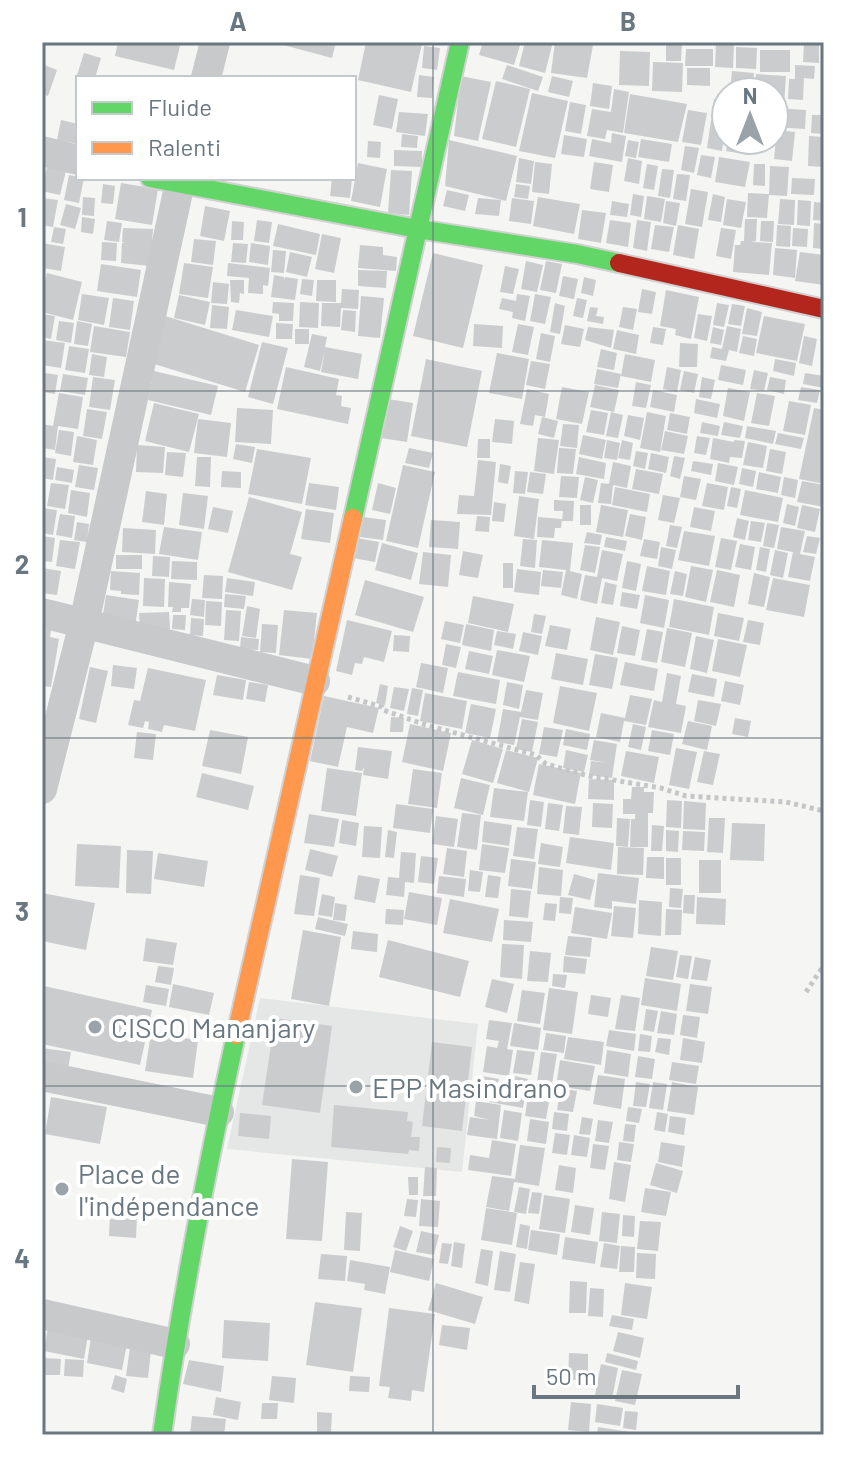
<svg xmlns="http://www.w3.org/2000/svg" width="866" height="1477" font-family="Barlow,sans-serif">
	<style>
		.built { fill: #e5e6e6 }
		.building { fill: #cbcccd }
		.lines { fill: none; stroke-linecap: round; stroke-linejoin: round }
		.fast-casing { stroke: #d1d1d1; stroke-width: 22 }
		.slow-casing { stroke: #d1d1d1; stroke-width: 22 }
		.jam-casing { stroke: #d1d1d1; stroke-width: 22 }
		.path { stroke: #c5c6c7; stroke-width: 5; stroke-dasharray: 4 4; stroke-linecap: butt }
		.street { stroke: #c7c9ca; stroke-width: 30 }
		.fast { stroke: #63d668; stroke-width: 18 }
		.slow { stroke: #ff974d; stroke-width: 18 }
		.jam { stroke: #b3261e; stroke-width: 18 }
		.grid { fill: none; stroke: #687780; stroke-width: 2; stroke-opacity: 0.55 }
		.poi-dot { fill: #99a3a9; stroke: #fff; stroke-width: 3 }
		.labels { text-anchor: middle; dominant-baseline: central; stroke-width: 8; stroke-linejoin: round; paint-order: stroke }
		.poi-label { font-size: 28px; fill: #687780; stroke: #fff; text-anchor: start }
		.neatline { fill: none; stroke: #687780; stroke-width: 3 }
		.grid-label { font-size: 26px; text-anchor: middle; font-weight: bold; fill: #687780 }
	</style>
	<rect width="100%" height="100%" fill="#f5f5f4"/>
	<path class="built" d="M260 998 478 1024 462 1172 227 1149Z"/>
	<path class="building" d="M118 42H181L174 70 115 56Z
		M272 42H336L332 58Z
		M366 42 422 44 411 92 358 80Z
		M483 42H521L514 65 479 55Z
		M525 42H553L545 73 519 66Z
		M555 42 593 45 587 78 551 73Z
		M666 42 682 43 681 61H666Z
		M716 42 734 43 733 68 715 67Z
		M804 43 819 44V63L803 62Z
		M424 46 440 48 437 70 422 68Z
		M736 47 757 48 756 69 736 68Z
		M686 49H713V66H685Z
		M760 50H790V72H760Z
		M620 51 650 52 649 86 619 85Z
		M84 53 101 58 95 78 77 75Z
		M653 62 683 63 682 92 652 91Z
		M42 64 57 70 48 96 42 94Z
		M507 65 543 77 538 91 502 79Z
		M795 65 815 66 814 79 804 78 803 100 788 99 789 79H795Z
		M687 68H710V86L687 85Z
		M732 71 754 73 752 92H730Z
		M756 74 786 76 784 105 774 104V92H755Z
		M419 75 434 77 432 98 417 97Z
		M461 76 491 82 478 141 454 136Z
		M552 76 573 81 569 97 548 92Z
		M496 81 530 89 516 147 482 139Z
		M593 83 612 86 609 109 590 106Z
		M614 89 629 92 623 133 607 130 605 139 587 136 592 109 611 112Z
		M532 93 568 101 555 158 519 151Z
		M630 94 687 104 678 142 624 133Z
		M379 95 398 99 392 129 373 125Z
		M714 99 726 100V116L712 114Z
		M570 102 586 105 581 134 565 131Z
		M775 108 806 110 805 129 774 127Z
		M688 110 707 113 701 145 682 142Z
		M399 112 428 114 425 136 396 132Z
		M812 115H824V134L811 133Z
		M61 120 78 124V144L57 140Z
		M711 120 726 122 722 151 707 148Z
		M777 130 795 132 792 161 774 159Z
		M612 133 626 136 622 162 589 156 592 139 611 143Z
		M402 134 418 136 417 148 401 147Z
		M564 135 587 139 584 157 561 154Z
		M809 136 824 137V167L808 166Z
		M641 139 672 144 669 162 638 157Z
		M449 140 517 156 506 201 445 186Z
		M628 140 639 142 636 158 625 156Z
		M728 140H751L749 155 726 151Z
		M368 141 381 142 380 158 367 157Z
		M685 146 699 148 694 173 681 170Z
		M394 150 422 151V167L394 166Z
		M701 155 715 157 711 178 697 175Z
		M719 157 750 162 745 187 715 182Z
		M519 158 534 161 531 184 516 182Z
		M628 158 642 161 639 184 624 181Z
		M535 162 552 164 549 194 532 192Z
		M594 162 613 165 609 192 590 189Z
		M358 163 387 169 380 207 351 201Z
		M647 164 658 166 654 190 643 188Z
		M754 164H765V186L753 185Z
		M770 166 789 167 787 196 769 195Z
		M47 167 66 171 60 195 42 191Z
		M662 169 674 170 670 198 658 196Z
		M391 170 412 171 409 215 388 213Z
		M677 174 690 175 686 201 673 199Z
		M69 175 84 178 79 203 64 200Z
		M332 178H352L350 198 330 196Z
		M792 178 815 179 814 195 791 194Z
		M121 183 158 189 152 225 115 219Z
		M103 184 115 186 113 204 101 203Z
		M516 184 530 186 528 199 514 197Z
		M691 189 708 192 702 227 685 224Z
		M447 190 469 195 465 211 443 206Z
		M748 193 769 194 767 218 747 217Z
		M633 194 644 196 641 217 630 215Z
		M713 194 725 197 721 222 708 220Z
		M647 196 665 199 661 222 644 219Z
		M83 197 95 198 94 216 82 215Z
		M538 197 580 204 574 234 533 226Z
		M42 198 58 200 53 227 42 225Z
		M478 198 501 200 499 216 475 214Z
		M512 198 534 201 531 224 509 221Z
		M727 199 746 202 741 228 723 225Z
		M780 199 795 200 794 225 778 224Z
		M798 200 811 201 810 226 797 225Z
		M612 201 629 204 627 217 610 215Z
		M666 201 680 203 676 226 663 223Z
		M814 202 824 203V221L813 220Z
		M66 204 81 208 75 229 60 225Z
		M205 206 230 211 224 241 200 236Z
		M582 210 606 213 601 243 578 239Z
		M82 217 95 219 93 234 81 232Z
		M745 219H757L756 241 751 242 772 243 769 275 733 272 735 245H740L741 241H744Z
		M257 220 272 222 269 243 254 241Z
		M610 220 631 223 628 247 606 243Z
		M637 220 651 222 647 251 633 248Z
		M107 221 122 223 119 242 104 240Z
		M232 221 244 222 243 240H231Z
		M761 221H774L773 242 760 241Z
		M814 223 824 224V249L813 248Z
		M278 224 320 234 316 255 273 246Z
		M655 225 674 227 669 252 651 249Z
		M678 225 699 229 694 259 673 255Z
		M777 225 791 226 790 247 776 246Z
		M54 227 66 229 63 244 51 242Z
		M123 228 153 229 150 266 121 263 122 243H125L122 242Z
		M721 228 736 230 731 259 716 256Z
		M793 228 808 229 807 247 792 246Z
		M322 234 341 238 334 273 315 269Z
		M194 239 216 241 213 265 191 262Z
		M102 242 117 243 116 261 101 260Z
		M42 243 65 247 61 271 42 268Z
		M233 243 248 244 246 263 231 262Z
		M251 243 270 246 268 265 249 262Z
		M360 245 383 247V255L397 257 396 271 358 268Z
		M775 248 797 250 795 278 773 275Z
		M273 250 286 251 284 273 271 272Z
		M290 252 312 257 307 277 286 272Z
		M800 252 824 255V285L795 281Z
		M433 253 483 265 463 348 413 336Z
		M526 261 543 265 537 292 521 289Z
		M546 261 562 264 556 293 540 290Z
		M184 263 213 267 208 298 179 294Z
		M228 263 270 268 268 286 263 285V294L248 293 249 278 227 276Z
		M101 264 141 270 137 297 97 291Z
		M505 266 519 269 513 294 500 292Z
		M358 270 387 271 386 288 358 286Z
		M47 273 82 282 73 320 42 312V292Z
		M274 275 284 277V281L285 277 298 279 295 300 271 297Z
		M563 276 578 279 574 299 559 296Z
		M584 277 596 280 593 296 581 293Z
		M302 279 314 280 312 296 300 294Z
		M230 280H244V294L240 293 239 303 231 302Z
		M317 280H336V302L316 301Z
		M213 282 229 284 227 304 211 303Z
		M342 289 359 290 358 309 341 308 340 327 321 326 322 303H341Z
		M642 289 656 292 652 314 638 312Z
		M666 290 699 297 691 339 675 335 676 329 660 326Z
		M82 294 109 298 104 325 78 320Z
		M517 294 530 296 525 321 512 318 513 312 499 309 502 298 516 301Z
		M535 294 551 297 545 324 530 321Z
		M179 295 210 302 205 325 174 318Z
		M361 296 384 298 380 338 358 336Z
		M113 298 134 301 130 330 109 327Z
		M577 298 587 300 583 318 573 316Z
		M273 302 294 303 293 321H279V314L272 313Z
		M300 302 319 303 318 328 299 327Z
		M555 303 565 306 560 334 550 332Z
		M717 303 729 305 724 327 713 325Z
		M732 304 745 306 741 326 728 324Z
		M212 305 229 307 227 329 210 328Z
		M590 307 598 308 596 316 604 317 603 324 587 321Z
		M623 307 637 309 633 330 619 327Z
		M747 308 762 312 757 336 742 334Z
		M236 310 273 316 269 337 232 330Z
		M343 310 356 311 355 332 341 330Z
		M42 314 55 316 51 339 42 337Z
		M698 314 712 316 707 341 694 338Z
		M165 316 259 345 245 392 151 363Z
		M764 316 805 324 797 361 756 353Z
		M59 321 74 323 71 343 56 340Z
		M77 321 92 324 88 346 74 344Z
		M276 323 293 324 292 339H276Z
		M474 324 503 326 502 348 473 346Z
		M518 324 534 327 528 355 512 352Z
		M565 325 584 329 580 347 561 344Z
		M94 326 130 332 126 357 90 352Z
		M727 326 741 329 737 352 729 350 726 361 710 358 712 347 722 349Z
		M588 327 614 330 611 348 585 340Z
		M653 327 666 329 663 345 650 343Z
		M713 327 724 330 721 345 710 343Z
		M295 329H309V344H295Z
		M617 330 639 335 636 354 613 349Z
		M541 333 555 336 550 362 536 359Z
		M312 334 327 337 325 347 362 354 358 379 321 372 325 350 320 371 304 367Z
		M743 336 757 339 754 356 739 353Z
		M804 336 817 339 812 366 799 363Z
		M42 340 65 343 61 368 42 365Z
		M262 342 288 348 273 404 248 397Z
		M680 343 698 344 697 367H679Z
		M69 346 89 349 85 373 65 370Z
		M601 349 617 353 614 370 597 367Z
		M497 353 529 359 522 399 489 393Z
		M92 354 107 357 104 377 89 375Z
		M625 354 655 360 651 382 621 376Z
		M426 359 482 371 467 447 411 436Z
		M775 359 796 363 794 376 773 371Z
		M531 361 550 364 545 389 526 385Z
		M721 365 746 370 743 385 718 380Z
		M286 367 339 379 336 395 342 396 341 406 351 408 348 424 277 409Z
		M667 367 681 370 677 392 663 389Z
		M597 369 621 374 618 388 594 384Z
		M754 370 768 373 764 391 750 389Z
		M154 371 218 386 211 415 148 400Z
		M684 371 698 374 694 393 680 390Z
		M45 373 58 375 55 394 42 392Z
		M805 373 824 376V388L803 384Z
		M63 374 88 378 85 395 60 391Z
		M93 377 115 380 110 410 89 407Z
		M702 377 715 380 711 399 699 397Z
		M770 377 786 380 784 394 767 390Z
		M636 382 651 385 646 408 632 406Z
		M595 385 619 390 614 412 590 407Z
		M562 387 589 392 582 424 556 419Z
		M801 387 820 390 817 403 798 400Z
		M728 388 750 392 744 421 723 416Z
		M527 389 549 394 545 417 535 415 533 426 520 424Z
		M653 390 677 395 674 412 650 407Z
		M59 393 83 397 78 429 58 426 55 450 42 448V424L53 426Z
		M757 393 775 396 769 426 751 423Z
		M388 399 413 403 407 442 381 438Z
		M696 399 720 404 717 418 694 413Z
		M789 401 811 405 805 435 783 431Z
		M154 403 199 414 189 452 145 441Z
		M237 408 273 410 271 444 235 442Z
		M814 408 824 410V484L799 479Z
		M87 409 107 412 102 439 83 436Z
		M591 410 608 413 604 435 586 432Z
		M611 412 623 415 618 438 606 436Z
		M647 412 666 416 660 452 640 448Z
		M670 413 690 417 687 434 667 430Z
		M628 415 644 418 640 440 624 436Z
		M542 417 558 421 554 438 538 434Z
		M198 419 231 423 227 457 194 453Z
		M495 419 514 421 512 444 492 442Z
		M702 422 720 426 718 436 700 433Z
		M724 422 743 426 740 438 721 435Z
		M563 424 579 425 577 448 560 446Z
		M747 426 776 431 773 444 745 438Z
		M59 430 74 432 71 456 55 453Z
		M665 431 688 436 684 454 661 450Z
		M778 433 804 438 801 449 775 444Z
		M583 435 606 440 602 459 579 454Z
		M77 436 97 440 93 465 73 462Z
		M697 436 710 438 706 455 694 453Z
		M538 438 559 440 554 474 534 471Z
		M713 438 734 442V440L745 441 742 458 730 457 729 463 710 459Z
		M478 439H490V458H477Z
		M607 440 620 443 617 460 604 458Z
		M622 440 633 443 630 460 618 458Z
		M748 442 767 446 763 468 743 465Z
		M236 444 255 447 252 463 233 459Z
		M137 445 165 447 163 473 136 472Z
		M409 448 433 453 429 468 405 463Z
		M559 448 576 449 573 474 557 473Z
		M257 449 311 458 302 504 248 494Z
		M770 449 786 452 782 474 766 471Z
		M636 451 648 453 645 469 633 466Z
		M167 452 186 453 183 477 165 475Z
		M651 453 669 457 666 473 648 469Z
		M674 456 685 458 680 479 670 476Z
		M42 457 56 459 53 480 42 478Z
		M197 457H211L210 487 195 486Z
		M579 457 606 463 604 479 576 474Z
		M478 460 496 462 491 515 457 514 459 495 474 496Z
		M693 461 713 464 711 475 691 471Z
		M613 462 631 466 627 488 613 485 611 504 598 503 601 483 609 484Z
		M718 463 738 467 734 485 715 481Z
		M500 464 511 466 508 484 498 482Z
		M79 465 98 468 94 490 75 487Z
		M403 465 435 472 418 548 386 541Z
		M57 467 74 470 72 483 55 480Z
		M742 468 756 471 753 487 739 484Z
		M636 469 663 474 659 494 632 489Z
		M222 471 241 472V488L221 487Z
		M515 471 528 472 525 494 513 493Z
		M530 472 546 474 543 494 527 492Z
		M759 472 781 477 778 493 756 489Z
		M561 476 579 477 577 498 559 497Z
		M684 476 701 479 696 500 680 497Z
		M585 477 598 480 593 503 580 500Z
		M784 477 798 480 795 498 781 495Z
		M802 481 824 485V507L797 502Z
		M51 483 69 485 65 509 47 506Z
		M309 483 339 487 336 510 305 505Z
		M378 483 396 488 390 514 372 510Z
		M707 483 728 487 724 510 702 506Z
		M615 487 650 494 647 512 612 505Z
		M731 487 741 489 737 508 727 506Z
		M71 490 90 493 87 517 68 513Z
		M745 490 783 498 778 522 740 515Z
		M146 491 167 494 164 525 142 522Z
		M183 493 208 496 204 529 179 525Z
		M663 495 680 498 674 523 658 520Z
		M519 496 539 499 534 539 514 536Z
		M249 497 302 512 290 554 302 557 292 590 228 572Z
		M554 500 574 501 573 521H562L563 511H554Z
		M494 502 506 504 504 522 492 521Z
		M787 504 799 507 795 526 783 523Z
		M580 505H591V525H580Z
		M601 505 628 510 623 537 596 532Z
		M802 505 820 509 815 532 797 528Z
		M213 507 233 511 228 533 208 529Z
		M694 507 715 511 711 531 690 527Z
		M42 508 57 510 53 535 42 533Z
		M306 509 334 513 330 543 301 539Z
		M60 514 75 516 72 538 56 535Z
		M630 514 646 517 642 540 625 536Z
		M477 516 490 517 489 532 475 531Z
		M363 517 386 520 383 540 360 537Z
		M538 517 562 519 561 528H555L554 538 537 537Z
		M737 518 749 521 745 540 733 537Z
		M431 520 460 522 458 549 429 547Z
		M751 521 765 523 761 542 748 540Z
		M77 522 89 524 87 542 74 540Z
		M767 523 779 525 774 548 763 546Z
		M670 525 682 527 677 548 666 546Z
		M164 527 202 532 198 560 159 554Z
		M781 527 805 531 800 554 815 557 810 581 788 577 793 552 777 549Z
		M123 528 156 530 155 554 122 552Z
		M684 531 715 536 709 566 678 560Z
		M587 532 602 535 600 545 584 543Z
		M42 536 55 538 52 562 42 561Z
		M807 536 820 538 816 554 803 552Z
		M606 537 627 541 625 551 604 547Z
		M357 538 379 542 375 562 353 558Z
		M721 538 737 541 731 570 715 567Z
		M523 539 537 540 535 568 520 566Z
		M644 539 660 542 657 559 640 556Z
		M60 540 80 542 75 569 56 566Z
		M542 540 573 543 570 571 582 574 577 599 561 595 566 570 539 567Z
		M382 543 418 553 411 580 375 570Z
		M740 544 755 547 751 570 735 567Z
		M585 545 600 547 595 573 580 570Z
		M661 547 676 550 672 569 658 566Z
		M760 547 770 549 766 572 756 570Z
		M602 550 623 554 617 581 602 578 597 604 580 600 585 575 597 577Z
		M775 550 788 553 783 578 770 575Z
		M463 551 483 555 478 578 459 575Z
		M423 552 451 555 448 587 419 584Z
		M116 555H142V569H116Z
		M153 556 170 557 169 577 152 576Z
		M172 561 197 562V580L171 579Z
		M627 561 641 564 636 591 622 588Z
		M503 563H513V588H503Z
		M647 566 670 571 666 595 642 591Z
		M691 566 713 570 706 602 685 597Z
		M42 568 61 571 57 595 42 593Z
		M517 569 541 572 539 595 514 592Z
		M543 570 563 572 561 588 541 586Z
		M717 570 740 575 734 607 710 602Z
		M111 571 140 573 139 595 121 594V591L110 590Z
		M675 571 687 574 683 596 670 594Z
		M754 573 770 577 764 607 748 604Z
		M204 575 223 576 222 599 202 598Z
		M144 578 165 579 164 607 143 606Z
		M227 578 255 582 253 596 225 592Z
		M773 578 810 585 804 617 766 610Z
		M365 580 424 597 413 632 355 615Z
		M169 582 191 584 189 608H181V612H172L173 607H168Z
		M605 582 617 585 613 605 601 603Z
		M622 592 640 595 637 609 620 606Z
		M225 594 246 596 244 609 224 607Z
		M106 595 139 600 135 627 103 615Z
		M645 595 669 600 664 628 640 623Z
		M473 596 514 604 508 632 468 623Z
		M192 599 205 600 204 617 190 615Z
		M674 599 714 607 709 635 669 627Z
		M206 601 222 602 221 626 205 625Z
		M247 606 260 609 256 638 242 636Z
		M226 610 241 611 239 641 224 640Z
		M284 610 317 613 312 659 279 655Z
		M169 612 170 629 140 630 139 613Z
		M718 613 744 618 739 641 714 636Z
		M534 614 546 616 542 634 531 632Z
		M173 615H186L185 630 172 629Z
		M596 617 620 622 613 655 590 650Z
		M191 618 204 619 203 636 190 635Z
		M347 620 392 631 384 662 364 657 362 664 355 663 352 675 336 671Z
		M748 620 764 623 760 645 743 642Z
		M445 621 464 625 460 643 441 639Z
		M42 622 52 623 50 637 59 639 51 687 42 686Z
		M262 624 278 625 276 653 260 652Z
		M466 624 494 630 491 651 462 645Z
		M550 625 571 629 567 650 545 646Z
		M622 626 640 630 635 656 617 653Z
		M667 628 692 633 685 667 661 662Z
		M647 629 663 632 657 663 641 660Z
		M497 631 516 634 513 649 494 645Z
		M523 632 542 636 538 655 519 651Z
		M394 635 410 636 409 652 393 651Z
		M696 636 714 640 707 673 690 669Z
		M241 637 259 639 258 650 240 649Z
		M718 639 747 645 740 677 712 671Z
		M446 644 461 647 456 668 442 665Z
		M497 650 530 656 524 682 492 675Z
		M469 651 493 656 489 674 465 669Z
		M556 653 588 659 583 685 551 679Z
		M595 654 618 658 612 689 589 685Z
		M625 662 658 669 654 691 620 685Z
		M421 663 448 668 443 693 416 687Z
		M113 665 137 668 134 689 111 686Z
		M90 667 108 671 96 723 79 719Z
		M148 668 206 680 195 731 164 725 162 732 148 729 149 722 145 721 143 728 128 725 134 700 140 701Z
		M458 672 500 680 496 704 453 696Z
		M667 673 681 676 676 704 686 706 681 733 648 727 654 700 662 702Z
		M692 674 717 679 714 697 688 692Z
		M217 675 246 680 243 700 213 695Z
		M725 681 744 685 740 705 721 701Z
		M249 682 268 685 265 702 246 699Z
		M507 682 523 685 519 709 503 705Z
		M380 684 388 686 385 705 376 703Z
		M560 686 597 693 589 731 553 723Z
		M394 687 409 689 404 711 390 708Z
		M412 688 423 690 418 716 407 714Z
		M526 690 543 693 538 720 520 717 514 745 497 742 503 709 521 712Z
		M425 693 467 701 462 729 420 721Z
		M630 695 652 699 646 725 624 721 620 742 596 737 601 713 625 718Z
		M324 696 379 708 373 733 347 727 338 767 310 761Z
		M698 700 721 704 716 726 694 721Z
		M471 704 496 709 490 738 465 733Z
		M391 717 404 718 403 732H390Z
		M735 718 751 721 748 737 732 734Z
		M522 719 538 722 532 752 516 749Z
		M688 721 712 726 707 750 682 744Z
		M410 724 451 733 443 771 402 762Z
		M633 724 646 727 641 750 628 747Z
		M544 727 563 730 557 757 539 754Z
		M566 729 590 734 587 750 563 745Z
		M210 730 248 737 241 774 202 766Z
		M652 730 674 734 670 755 648 751Z
		M137 732 156 734 153 760 134 758Z
		M472 740 503 749 493 783 462 774Z
		M594 740 617 744 612 778 589 775 591 761 609 763 590 760Z
		M358 747 392 751 388 779 363 775 364 767 362 771 355 770Z
		M676 748 697 752 689 789 669 785Z
		M506 750 538 758 529 792 497 783Z
		M566 750 588 755 584 772 563 768Z
		M626 751 659 757 654 783 621 776Z
		M704 751 720 754 713 785 697 782Z
		M539 764 581 773 575 804 533 795Z
		M327 768 362 773 356 816 321 811Z
		M413 769 442 773 437 808 408 804Z
		M202 773 254 786 248 810 196 797Z
		M461 778 490 785 483 815 454 808Z
		M589 779 614 780V800L588 799Z
		M632 787H644V792H654L653 813H648V847H630L631 819H635V814H623V799H631Z
		M494 788 528 792 524 821 490 817Z
		M530 800 544 802 541 827 527 825Z
		M667 800 682 801 681 828 666 827Z
		M684 801 706 803 705 830 683 829Z
		M548 803 563 805 559 831 545 829Z
		M593 803 613 804 612 828 592 827Z
		M396 804 433 809 430 833 393 828Z
		M566 806 582 807 579 835 563 833Z
		M462 813 481 815 477 850 457 847Z
		M309 814 339 819 334 847 304 843Z
		M436 816 458 819 454 847 432 844Z
		M617 818 630 819 628 847 616 846Z
		M709 818H725L723 853 707 852Z
		M342 820 359 823 356 846 339 843Z
		M484 821 512 825 509 846 482 842Z
		M732 823 765 824 764 861 730 860Z
		M652 825 664 826 662 851H651Z
		M364 826 382 827 380 858 362 857Z
		M517 827 538 829 534 859 513 856Z
		M388 830 397 832 394 858 385 857Z
		M666 830 679 831 678 852 666 851Z
		M683 831 705 832 704 851 682 850Z
		M570 837 614 843 611 870 566 863Z
		M541 843 563 847 560 867 538 864Z
		M77 844 121 846 119 888 75 886Z
		M482 844 509 848 505 873 479 870Z
		M618 847 644 848 643 875 617 874Z
		M447 848 467 851 464 877 443 874Z
		M310 849 338 856 332 877 305 870Z
		M127 850 153 851 151 894 126 893Z
		M401 852 416 853 414 883 405 882 404 897 386 895 388 877 399 878Z
		M158 853 208 861 204 887 154 879Z
		M421 856 438 858 434 884 418 882Z
		M647 857H664V879L646 878Z
		M666 858H681V885H666Z
		M511 859 536 862 532 889 508 886Z
		M699 860H721V893H699Z
		M539 867 563 870 561 896 537 894Z
		M470 870 483 872 480 892 468 891Z
		M598 873 639 878 636 904 612 901V909L594 907Z
		M574 874 595 880 590 900 568 895Z
		M300 875 320 878 314 916 294 914Z
		M358 875 380 879 375 903 354 899Z
		M488 875 501 877 498 898 485 897Z
		M439 876 466 879 464 897 437 893Z
		M670 888 683 889 681 908 669 907Z
		M511 889 531 891 528 918 509 916Z
		M409 892 442 898 437 925 404 919Z
		M42 893 95 903 86 950 42 941Z
		M322 894 335 897 332 917 318 915Z
		M684 895H695L694 914 683 913Z
		M560 897 573 898 571 914 559 913Z
		M697 897 726 899 725 925 696 924Z
		M450 899 499 909 492 942 443 933Z
		M639 900 662 902 661 936 638 934Z
		M335 903 347 905 345 921 333 920Z
		M545 903 557 904 555 921 543 920Z
		M614 906 636 908 633 938 611 936Z
		M575 907 612 913 607 939 571 933Z
		M386 909 404 910 403 925 385 924Z
		M666 909 682 910 681 935H665Z
		M318 917 348 924 345 936 315 929Z
		M504 920 533 922 531 942 503 940Z
		M303 930 341 937 329 1006 291 999Z
		M353 931 378 934 377 952 351 949Z
		M568 936 592 938 590 957 565 955Z
		M146 938 177 943 173 965 143 961Z
		M388 940 469 961 460 997 379 977Z
		M502 944 524 945 522 979 500 977Z
		M651 947 678 951 673 980 646 976Z
		M530 951 551 953 548 982 527 981Z
		M680 955 692 956 688 979 676 977Z
		M564 956 587 959 585 974 563 972Z
		M695 957 711 960 707 981 691 979Z
		M158 966 174 968 171 985 155 982Z
		M553 974 567 975 565 988 552 986Z
		M645 978 681 984 677 1011 641 1005Z
		M492 979 514 984 507 1013 485 1007Z
		M173 984 214 993 209 1015 169 1007Z
		M690 984 712 987 708 1014 686 1011Z
		M146 985 169 989 166 1006 143 1002Z
		M44 986 152 1010 140 1065 42 1044Z
		M549 988 578 992 572 1034 543 1030Z
		M522 990 545 993 540 1024 517 1021Z
		M591 995 611 998 608 1017 588 1014Z
		M621 995 640 998 635 1031 615 1029Z
		M646 1009 658 1011 654 1032 643 1030Z
		M661 1011 677 1014 674 1035 657 1033Z
		M683 1015 700 1017 697 1038 680 1035Z
		M275 1018 332 1026 320 1113 262 1105Z
		M489 1020 512 1023 507 1049 513 1050 509 1076 483 1072 487 1046 497 1048 499 1041 486 1039Z
		M514 1023 541 1028 538 1050 510 1046Z
		M609 1030 636 1034 634 1051 606 1046Z
		M151 1033 198 1040 193 1078 145 1071Z
		M546 1033 566 1036 564 1053 543 1050Z
		M640 1034 652 1036 650 1052 638 1051Z
		M568 1037 604 1042 601 1065 564 1059Z
		M658 1038 671 1039 669 1055 655 1052Z
		M683 1038 705 1042 702 1063 680 1060Z
		M432 1042 472 1047 462 1131 422 1126Z
		M42 1048 71 1052 68 1069 42 1065Z
		M517 1050 535 1052 531 1075 513 1073Z
		M607 1050 631 1054 628 1077 604 1073Z
		M541 1052 557 1054 552 1084 537 1082Z
		M638 1056 655 1059 652 1079 635 1077Z
		M560 1060 595 1066 590 1091 556 1086Z
		M672 1062 699 1066 696 1084 669 1080Z
		M598 1075 625 1079 621 1109 593 1104Z
		M482 1076 499 1079 497 1089H512L511 1099 515 1076 528 1079 523 1108 478 1100Z
		M530 1082 552 1085 546 1119 525 1116Z
		M636 1082 650 1084 646 1107 633 1106Z
		M653 1082 667 1084 663 1110 649 1108Z
		M672 1082 698 1087 694 1115 667 1111Z
		M560 1088 577 1091 573 1112 557 1110Z
		M51 1097 107 1107 100 1144 45 1134Z
		M476 1101 501 1105 497 1139 467 1135 470 1117 490 1120 474 1116Z
		M334 1105 408 1112 407 1121 413 1122 411 1137H420L419 1151 409 1150 408 1154 331 1147Z
		M628 1107 642 1109 639 1123 626 1121Z
		M504 1110 522 1113 518 1141 500 1138Z
		M554 1112 569 1114 567 1131 552 1129Z
		M657 1112 668 1114 665 1132 654 1130Z
		M240 1113 271 1116 269 1139 238 1136Z
		M670 1116 686 1118 684 1135 668 1132Z
		M582 1117 593 1119 590 1135 579 1134Z
		M530 1119 549 1122 546 1144 527 1141Z
		M598 1120 613 1122 609 1143 595 1141Z
		M625 1124 636 1125 634 1142 623 1141Z
		M555 1133 570 1135 567 1155 552 1153Z
		M574 1135 590 1138 587 1157 571 1155Z
		M492 1140 516 1144 511 1176 468 1170 470 1155 489 1158Z
		M619 1142 634 1144 631 1162 617 1160Z
		M661 1142 685 1146 682 1167 658 1162Z
		M593 1144 609 1146 605 1170 590 1168Z
		M520 1145 545 1148 539 1186 514 1182 509 1211 486 1207 492 1176 515 1179Z
		M437 1147 451 1148 450 1163 436 1162Z
		M292 1159 328 1162 322 1241 286 1239Z
		M614 1162 631 1165 625 1202 609 1199Z
		M656 1163 683 1171 677 1193 650 1185Z
		M559 1165 576 1168 573 1193 555 1190Z
		M425 1167 437 1168 436 1196H423Z
		M408 1177H418V1195H409Z
		M519 1187 530 1189 526 1214 514 1212Z
		M645 1188 671 1192 666 1216 641 1212Z
		M532 1192 542 1193 539 1214 528 1213Z
		M544 1195 570 1199 565 1233 539 1229Z
		M407 1199 418 1200 416 1217 404 1216Z
		M421 1199 440 1201 438 1227 419 1226Z
		M575 1205 594 1208 590 1235 571 1232Z
		M486 1208 517 1213 512 1245 481 1240Z
		M346 1212 362 1213 360 1251 344 1250Z
		M602 1212 620 1214 617 1243 599 1241Z
		M110 1214 137 1215 136 1238 109 1236Z
		M623 1215 635 1216 634 1237 622 1236Z
		M640 1221 661 1222 658 1251 637 1249Z
		M520 1224 530 1226 527 1249 516 1247Z
		M400 1226 413 1231 406 1251 393 1247Z
		M531 1230 560 1234 557 1255 528 1250Z
		M421 1231 439 1235 434 1255 416 1252Z
		M565 1237 598 1242 595 1264 562 1259Z
		M454 1242 465 1244 462 1268 451 1266Z
		M442 1243 452 1244 448 1264 439 1263Z
		M604 1243 620 1246 617 1269 600 1267Z
		M621 1246 635 1247 634 1272H619Z
		M481 1249 493 1251 488 1286 475 1283Z
		M395 1250 434 1259 429 1281 390 1272Z
		M500 1251 516 1254 510 1292 494 1290Z
		M637 1253 656 1254 655 1279 636 1278Z
		M321 1254 347 1256 345 1281 318 1279Z
		M350 1260 390 1267 385 1294 364 1290 365 1284 347 1281Z
		M520 1262 535 1264 529 1304 514 1301Z
		M570 1281 587 1282 586 1313H569Z
		M436 1283 483 1297 475 1324 428 1310Z
		M625 1283 652 1287 647 1319 621 1315Z
		M590 1288 604 1289 603 1317 588 1316Z
		M315 1302 362 1308 353 1372 306 1365Z
		M389 1308 435 1314 424 1392 412 1390 411 1401 388 1398 390 1387 379 1386Z
		M612 1315 634 1319 632 1330 609 1326Z
		M224 1320 270 1323 268 1361 222 1358Z
		M442 1325 470 1328 467 1350 439 1345Z
		M48 1327 88 1335 84 1359 44 1351Z
		M618 1332 644 1338 640 1358 613 1351Z
		M91 1337 127 1344 122 1370 87 1363Z
		M130 1347 151 1350 148 1378 126 1376Z
		M569 1353 588 1354V1380H568Z
		M607 1353 638 1361 636 1370 605 1362Z
		M42 1358 61 1359 60 1375H42Z
		M65 1359 84 1360 83 1377 64 1376Z
		M189 1360 224 1366 221 1392 183 1384Z
		M601 1364 618 1368 612 1399 595 1395Z
		M622 1370 642 1374 635 1405 615 1401Z
		M115 1375 127 1379 124 1393 111 1389Z
		M272 1376 296 1378 294 1403 269 1400Z
		M350 1376 370 1377 369 1392 349 1391Z
		M216 1397 241 1402 238 1420 213 1415Z
		M571 1402 591 1404 589 1432 568 1430Z
		M262 1403H278L277 1419H261Z
		M597 1404 623 1408 620 1426 595 1422Z
		M625 1411 638 1412 636 1430 623 1428Z
		M317 1412 332 1413 331 1432H317Z
		M192 1416 226 1419 224 1435H190Z
		M598 1427 636 1433 635 1435H597Z"/>
	<g class="lines">
		<g class="fast-casing">
			<path id="fast" d="M150 178 418 229 577 254 619 263
				M353 518 460 42
				M162 1435C181 1301 207 1167 236 1035"/>
		</g>
		<g class="slow-casing">
			<path id="slow" d="M236 1035 353 518"/>
		</g>
		<g class="jam-casing">
			<path id="jam" d="M619 263 824 309"/>
		</g>
		<path class="path" d="M348 697 382 707 383 710 426 725 536 755 546 764 589 776 661 788 686 796 786 802 824 811
			M806 992 824 965"/>
		<path class="street" d="M206 78 215 42
			M42 151 78 160
			M42 613 315 681
			M42 789 84 623 181 178
			M42 1076 219 1112
			M42 1314 175 1344"/>
		<use href="#fast" class="fast"/>
		<use href="#slow" class="slow"/>
		<use href="#jam" class="jam"/>
	</g>
	<path class="grid" d="M433 42V1435M42 391H824M42 738H824M42 1086H824"/>
	<g class="poi-dot">
		<circle cx="95" cy="1027" r="8"/>
		<circle cx="356" cy="1087" r="8"/>
		<circle cx="62" cy="1189" r="8"/>
	</g>
	<g class="labels">
		<g class="poi-label">
			<text x="111" y="1027">CISCO Mananjary</text>
			<text x="372" y="1087">EPP Masindrano</text>
			<text x="78" y="1173">Place de<tspan x="78" dy="32">l'indépendance</tspan></text>
		</g>
	</g>
	<rect width="866" height="1477" fill="none" stroke="#ffffff" stroke-width="88"/>
	<rect x="76" y="76" width="280" height="104" fill="#ffffff" stroke="#c3c9cc" stroke-width="2"/>
	<rect x="92" y="102" width="40" height="12" fill="#63d668" stroke="#c3c9cc" stroke-width="2"/>
	<text x="148" y="116" font-size="24" fill="#687780">Fluide</text>
	<rect x="92" y="142" width="40" height="12" fill="#ff974d" stroke="#c3c9cc" stroke-width="2"/>
	<text x="148" y="156" font-size="24" fill="#687780">Ralenti</text>
	<g transform="translate(750 116)"><circle r="38" fill="#ffffff" stroke="#c3c9cc" stroke-width="2"/>
	<path d="M0-6L14 30L0 20L-14 30Z" fill="#99a3a9"/>
	<text y="-12" font-size="22" font-weight="bold" text-anchor="middle" fill="#687780">N</text>
	</g>
	<path d="M534 1385v12h204v-12" fill="none" stroke="#687780" stroke-width="4"/>
	<text x="546" y="1385" font-size="24" fill="#687780" stroke="#ffffff" stroke-width="6" paint-order="stroke">50 m</text>
	<rect x="44" y="44" width="778" height="1389" class="neatline"/>
	<g class="grid-label">
		<text x="238" y="31">A</text>
		<text x="628" y="31">B</text>
		<text x="22" y="227">1</text>
		<text x="22" y="574">2</text>
		<text x="22" y="921">3</text>
		<text x="22" y="1268">4</text>
	</g>
</svg>
